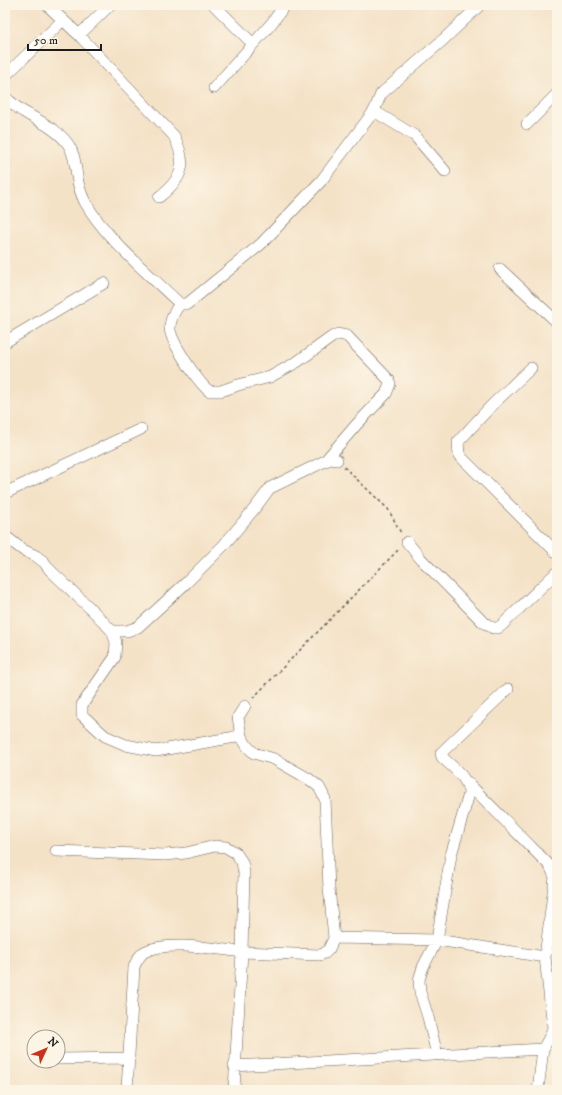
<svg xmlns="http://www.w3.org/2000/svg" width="562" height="1095" font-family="'IM FELL DW Pica',serif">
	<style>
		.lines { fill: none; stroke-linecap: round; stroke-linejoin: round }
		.minor-casing { stroke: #686158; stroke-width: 12 }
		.path { stroke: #686158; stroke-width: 1.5; stroke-dasharray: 3 3; stroke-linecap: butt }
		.minor { stroke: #fff; stroke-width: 11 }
	</style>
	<rect width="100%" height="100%" fill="#fcf5e5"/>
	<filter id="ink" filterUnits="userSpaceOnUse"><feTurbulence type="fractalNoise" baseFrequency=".025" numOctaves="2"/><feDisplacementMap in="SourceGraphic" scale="8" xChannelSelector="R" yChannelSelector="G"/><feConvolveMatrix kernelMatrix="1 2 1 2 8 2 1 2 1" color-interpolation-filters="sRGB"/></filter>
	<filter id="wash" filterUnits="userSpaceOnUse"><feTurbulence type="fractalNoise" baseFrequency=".012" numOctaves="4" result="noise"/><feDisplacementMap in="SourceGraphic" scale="16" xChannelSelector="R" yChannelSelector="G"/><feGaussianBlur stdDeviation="0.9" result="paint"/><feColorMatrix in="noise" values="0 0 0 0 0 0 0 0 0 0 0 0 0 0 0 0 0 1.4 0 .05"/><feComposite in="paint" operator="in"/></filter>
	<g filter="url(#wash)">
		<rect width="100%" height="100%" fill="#f4e2c7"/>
	</g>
	<g filter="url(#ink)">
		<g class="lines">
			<g class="minor-casing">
				<path id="minor" d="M47 5 79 35 174 136C188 165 183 178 159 197
					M214 5 253 44
					M79 35 110 5
					M5 76 63 20
					M214 88 271 24 285 5
					M5 97C11 102 17 108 24 112 39 121 57 129 68 144 75 154 75 165 77 176 78 185 81 194 85 202 106 239 149 274 180 304H187L261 244 321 181 374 111 381 94 444 39 480 5
					M374 111 415 136 445 171
					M527 124 557 94
					M500 269 557 322
					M180 304C175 310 171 318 170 326 168 339 199 383 209 391H221L238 385 270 377 297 362 332 337 338 334 347 336 389 380 390 384 386 394 357 424 325 461
					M5 342 104 283
					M531 368 492 405 458 442 459 455 557 553
					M5 493 141 429
					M5 536 23 550 36 556 44 562 50 570 95 613 112 631 116 642 115 657 82 705V715L105 736 126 745 156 751 241 736
					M407 542 421 559 483 622 493 628H498L502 625 557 572
					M112 631H127L138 627 186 583 223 546 255 508 270 488 325 461 332 459 337 460
					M467 782 550 866 555 877 545 957 553 1028 550 1036 543 1049 538 1090
					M56 851 165 855 186 853 215 846 226 847 236 853 242 862 244 873 242 952C217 949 166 940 144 952 139 956 136 962 134 967L127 1090
					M334 938 437 940 545 957
					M437 1055 428 1017 420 992 419 980 423 967 437 940 451 855 469 794C469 778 452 767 442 757L441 753 508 689
					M58 1059 129 1058
					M234 1066 543 1049
					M234 1090 242 952 320 955 325 953 329 949 334 938 329 888 325 799 319 787 309 779 274 759 254 753 247 746 241 736 238 717 245 706"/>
			</g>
			<path class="path" d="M344 467 388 509 401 533
				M253 698 400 548"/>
			<use href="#minor" class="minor"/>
		</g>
	</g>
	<rect width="562" height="1095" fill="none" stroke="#fcf5e5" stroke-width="20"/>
	<g transform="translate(46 1049) rotate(46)"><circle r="19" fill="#fcf5e5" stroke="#a29e95"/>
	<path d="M0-3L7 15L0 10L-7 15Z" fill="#c8321e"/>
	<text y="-6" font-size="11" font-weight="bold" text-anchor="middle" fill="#1c1c1c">N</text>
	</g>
	<path d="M28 44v6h73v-6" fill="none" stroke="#1c1c1c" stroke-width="2"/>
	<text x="34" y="44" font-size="12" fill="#1c1c1c" stroke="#fcf5e5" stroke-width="3" paint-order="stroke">50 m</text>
</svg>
